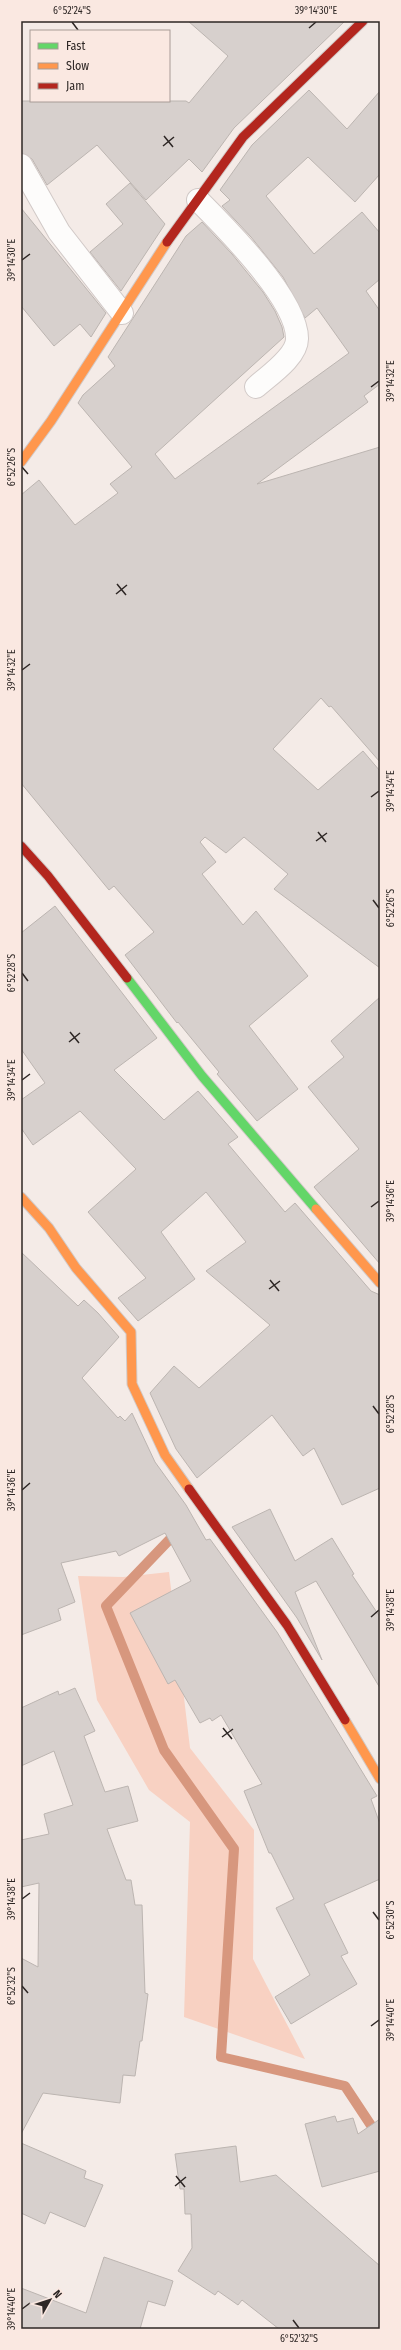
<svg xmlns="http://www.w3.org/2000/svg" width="401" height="2350" font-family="'Fira Sans Condensed',sans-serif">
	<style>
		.green { fill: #f8d1c2 }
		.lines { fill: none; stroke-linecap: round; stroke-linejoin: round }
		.stream { stroke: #d7977e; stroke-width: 10 }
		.building { fill: #d7d0cd; stroke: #bcb5b1 }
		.street-casing { stroke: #d1c9c7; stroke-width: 24 }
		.fast-casing { stroke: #d1c9c7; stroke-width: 11 }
		.slow-casing { stroke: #d1c9c7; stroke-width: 11 }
		.jam-casing { stroke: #d1c9c7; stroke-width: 11 }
		.street { stroke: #fdfcfb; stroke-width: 22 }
		.fast { stroke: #63d668; stroke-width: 9 }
		.slow { stroke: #ff974d; stroke-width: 9 }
		.jam { stroke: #b3261e; stroke-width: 9 }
		.ticks { fill: none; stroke: #2e2725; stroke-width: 1.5 }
		.neatline { fill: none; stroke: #2e2725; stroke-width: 1.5 }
		.ticks-label { font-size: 10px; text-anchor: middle; fill: #2e2725 }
	</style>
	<rect width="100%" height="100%" fill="#f4ebe7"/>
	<path class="green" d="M169 1572 190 1748 254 1830 253 1959 305 2059 184 2017 190 1822 149 1790 97 1700 78 1576 123 1577Z"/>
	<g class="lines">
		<path class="stream" d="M172 1537 106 1606 164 1750 234 1849 221 2057 345 2086 380 2139"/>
	</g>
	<path class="building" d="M188 21H345L234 128 202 172 189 159 146 200 97 145 47 185 32 159 21 153V101H186L189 103 228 56Z
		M309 90 347 129 380 91V174L355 202 308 157 266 196 314 254 362 212 380 233V279L366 291 380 311V384L364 396 368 402 257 484 380 447V762L331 706 329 707 321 698 273 749 318 790 363 751 380 771V968L274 889 288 874 244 837 226 853 205 837 200 842 216 862 202 874 243 925 256 911 308 976 249 1026 298 1089 257 1121 217 1074 219 1072 178 1022 177 1023 125 955 154 932 114 886 109 890 21 783V495L39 480 75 525 118 493 110 484 132 467 78 403 83 395 115 366 108 357 186 236 202 222 232 254 263 292 275 311 282 327 284 337 155 454 175 479 349 353 317 308 305 318 283 277 251 237 222 206 230 200 220 190 252 145Z
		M130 183 165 224 121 291 90 252 123 224 106 204Z
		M21 208 106 313 91 337 80 324 54 346 21 306Z
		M55 906 157 1038 114 1070 164 1120 198 1091 238 1137 228 1144 285 1212 295 1203 371 1291 380 1295V1488L342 1505 314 1448 303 1456 272 1415 197 1478 176 1449 150 1393 174 1366 199 1388 270 1325 206 1271 246 1242 206 1192 161 1232 195 1279 138 1321 118 1298 146 1278 88 1212 136 1169 80 1111 33 1145 21 1128V1100L45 1083 21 1049V933Z
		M380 997V1264L314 1187 359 1149 308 1087 344 1057 331 1041Z
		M21 1252 78 1306 84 1300 98 1313 119 1337 82 1378 118 1418 120 1416 125 1421 132 1413 155 1462 186 1505 206 1540 210 1539 277 1632 377 1796 371 1799 380 1824V1879L324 1904 348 1953 341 1956 357 1984 291 2024 275 1997 310 1975 276 1908 294 1899 271 1853H269L244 1791 262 1784 221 1715 212 1721 210 1718 200 1723 175 1680 168 1684 130 1613 191 1581 165 1533 119 1556 116 1551 61 1563 75 1602 58 1609 61 1620 21 1635Z
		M270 1509 295 1561 332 1538 354 1574 352 1575 380 1617V1688L316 1581 295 1592 322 1660 297 1618 232 1527Z
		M75 1688 95 1731 84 1736 105 1792 128 1786 138 1821 107 1829 126 1880H131L135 1905H142L145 1993 148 1994 142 2041H140L135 2076 123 2075 120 2103 43 2093 21 2134V1958L38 1967 39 1883 21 1887V1840L49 1834 44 1814 73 1805 54 1751 21 1766V1708L58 1691 59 1695Z
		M335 2116 337 2122 353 2118 358 2134 380 2119V2171L322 2187 305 2124Z
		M21 2143 86 2171 84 2178 103 2185 85 2227 50 2212 45 2224 21 2213Z
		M236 2146 240 2182 276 2175 380 2266V2329H279L242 2300 238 2305 218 2291 215 2295 178 2271 192 2248 191 2214H185L184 2189H180L175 2154Z
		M104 2257 173 2281 165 2306 148 2301 140 2329H21V2288L86 2313Z"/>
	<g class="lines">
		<g class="street-casing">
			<path id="street" d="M21 165 59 232 122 313
				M198 200C225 227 298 300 297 339 297 357 268 376 256 387"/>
		</g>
		<g class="fast-casing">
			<path id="fast" d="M127 978 202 1076 316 1209"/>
		</g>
		<g class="slow-casing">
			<path id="slow" d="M21 462 51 421 167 242
				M21 1197 49 1228 76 1268 131 1332 132 1384 165 1455 189 1489
				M316 1209 380 1283
				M345 1720 380 1779"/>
		</g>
		<g class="jam-casing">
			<path id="jam" d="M167 242 243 137 363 21
				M21 846 48 876 127 978
				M189 1489 287 1625 345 1720"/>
		</g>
		<use href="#street" class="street"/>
		<use href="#fast" class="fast"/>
		<use href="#slow" class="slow"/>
		<use href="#jam" class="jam"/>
	</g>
	<path class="ticks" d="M72 22 78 30M309 28 316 22M164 136 173 147M163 146 174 137M22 260 30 254M371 387 379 381M22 467 28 474M117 584 126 595M116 594 127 585M22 670 30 664M371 797 379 791M318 832 326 842M316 841 327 833M373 900 379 908M22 973 28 981M70 1032 79 1043M69 1042 80 1033M22 1080 30 1074M371 1207 379 1201M270 1280 279 1291M269 1289 280 1281M373 1406 379 1414M22 1490 30 1483M371 1617 379 1610M223 1728 232 1739M222 1737 233 1729M22 1899 30 1893M373 1912 379 1920M22 1986 28 1993M371 2026 379 2020M176 2176 185 2187M175 2186 186 2177M22 2309 30 2303M293 2320 299 2328"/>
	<rect width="401" height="2350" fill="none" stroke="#fae8e1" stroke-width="44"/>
	<rect x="30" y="30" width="140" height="72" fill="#fae8e1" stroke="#a89b96"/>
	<rect x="38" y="43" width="20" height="6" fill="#63d668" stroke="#a89b96"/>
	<text x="66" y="50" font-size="12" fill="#2e2725">Fast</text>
	<rect x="38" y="63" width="20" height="6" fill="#ff974d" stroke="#a89b96"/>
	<text x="66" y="70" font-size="12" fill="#2e2725">Slow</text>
	<rect x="38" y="83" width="20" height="6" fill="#b3261e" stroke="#a89b96"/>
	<text x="66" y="90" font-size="12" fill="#2e2725">Jam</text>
	<g transform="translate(50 2300) rotate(51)" stroke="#fae8e1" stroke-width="3" paint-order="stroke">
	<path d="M0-3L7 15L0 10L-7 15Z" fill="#2e2725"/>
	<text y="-6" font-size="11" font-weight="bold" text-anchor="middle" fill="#2e2725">N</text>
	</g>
	<rect x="22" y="22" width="357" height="2306" class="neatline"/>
	<g class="ticks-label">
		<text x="72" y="14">6°52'24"S</text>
		<text x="316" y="14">39°14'30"E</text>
		<text transform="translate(11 260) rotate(-90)" y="4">39°14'30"E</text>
		<text transform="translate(390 381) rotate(-90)" y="4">39°14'32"E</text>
		<text transform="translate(11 467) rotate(-90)" y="4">6°52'26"S</text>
		<text transform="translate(11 670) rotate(-90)" y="4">39°14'32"E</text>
		<text transform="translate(390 791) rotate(-90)" y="4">39°14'34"E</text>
		<text transform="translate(390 908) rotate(-90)" y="4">6°52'26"S</text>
		<text transform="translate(11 973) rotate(-90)" y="4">6°52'28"S</text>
		<text transform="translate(11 1080) rotate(-90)" y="4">39°14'34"E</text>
		<text transform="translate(390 1201) rotate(-90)" y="4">39°14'36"E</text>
		<text transform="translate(390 1414) rotate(-90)" y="4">6°52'28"S</text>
		<text transform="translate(11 1490) rotate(-90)" y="4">39°14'36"E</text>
		<text transform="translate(390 1610) rotate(-90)" y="4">39°14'38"E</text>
		<text transform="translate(11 1899) rotate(-90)" y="4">39°14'38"E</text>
		<text transform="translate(390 1920) rotate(-90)" y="4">6°52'30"S</text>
		<text transform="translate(11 1986) rotate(-90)" y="4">6°52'32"S</text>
		<text transform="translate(390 2020) rotate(-90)" y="4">39°14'40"E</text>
		<text transform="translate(11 2309) rotate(-90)" y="4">39°14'40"E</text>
		<text x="299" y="2342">6°52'32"S</text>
	</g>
</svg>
